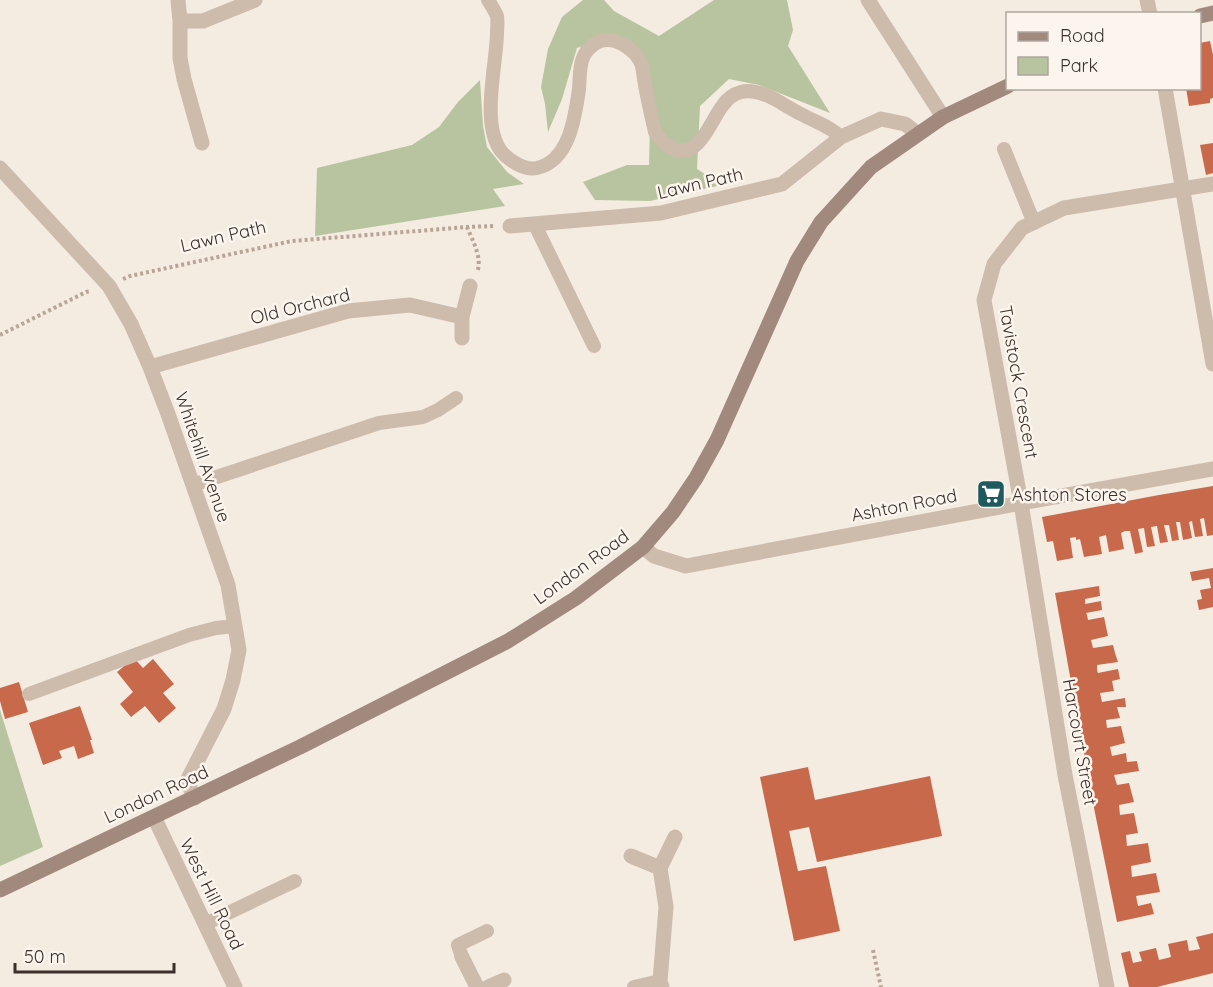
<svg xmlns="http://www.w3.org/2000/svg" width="1213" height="987" font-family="Quicksand,sans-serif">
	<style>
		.green { fill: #b8c4a0 }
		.building { fill: #c8694b }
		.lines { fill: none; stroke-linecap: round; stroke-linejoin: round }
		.path { stroke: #b9a596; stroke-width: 4; stroke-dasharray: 3 3; stroke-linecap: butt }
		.lane { stroke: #cdbbac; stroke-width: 14 }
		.street { stroke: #cdbbac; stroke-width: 15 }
		.secondary { stroke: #a18a7d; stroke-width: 15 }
		.labels { text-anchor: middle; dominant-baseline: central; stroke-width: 5; stroke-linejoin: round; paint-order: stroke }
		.street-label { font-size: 18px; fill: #3b302b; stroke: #fbf5ee }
		.poi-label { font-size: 18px; fill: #3b302b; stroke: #fbf5ee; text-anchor: start }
	</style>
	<rect width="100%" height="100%" fill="#f4ebe1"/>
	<path class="green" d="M583 0H604L614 11 659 36 714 0H787L793 30 788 46 830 113 759 85 729 79 700 106 697 169 722 185 650 201 595 200 583 182 627 165H649L650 122 640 66 606 39 577 48 562 99 548 132 545 104 541 87 548 49 562 17Z
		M480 80 483 126 487 147 507 172 524 184 493 189 505 206 315 236 317 168 412 145 439 127 458 102Z
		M0 710 43 847 0 866Z"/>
	<path class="building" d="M1210 41 1213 55V98L1210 99V103L1189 106 1186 88H1200V43Z
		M1213 143V173L1206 175 1200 145Z
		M1213 486V535L1207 536 1204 518 1200 519 1203 536 1195 537 1192 521 1189 522 1192 538 1183 540 1180 522H1176L1179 540 1172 541 1169 525H1164L1168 542 1160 543 1157 526 1151 527 1155 546 1147 547 1144 528 1138 529 1143 552 1135 554 1130 531H1125L1121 533 1124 549 1109 552 1106 535 1099 537 1102 554 1084 557 1080 539 1076 540V537L1070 538 1073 558 1057 561 1053 541 1047 542 1042 517 1159 495Z
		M1213 568V607L1199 610 1197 600 1202 599 1200 590 1211 588 1209 578 1192 581 1190 572Z
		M1099 586 1100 596 1085 599V604L1101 601 1102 610 1086 613 1087 615 1088 620 1104 617 1108 636 1091 640 1093 648 1113 645 1115 653 1118 662 1097 665V670L1098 673 1118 669 1120 679 1112 681 1114 691 1100 693 1102 702 1125 698 1126 707H1117L1120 718 1106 720 1107 728 1121 726 1125 743 1110 747 1112 756 1126 753 1127 762 1137 761 1139 771 1114 775 1117 785 1129 783 1134 802 1119 805 1120 815 1134 813 1138 833 1126 835 1127 846 1148 843 1151 862 1131 866 1132 877 1156 873 1160 892 1136 896 1138 906 1151 903 1154 914 1117 922 1092 798 1055 593Z
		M134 658 143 668 153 659 174 684 163 693 176 708 159 723 145 706 131 717 120 704 133 692 117 672Z
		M19 682 28 712 5 719 0 701V688Z
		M80 706 92 740H90L94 753 78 759 74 746 59 751 62 758 43 765 29 723Z
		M808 767 815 800 930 776 942 836 817 862 809 827 789 831 798 871 826 866 840 931 794 941 760 777Z
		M1213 933V973L1157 987H1129L1121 953 1130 951 1133 963 1142 961 1139 952 1156 948 1159 960 1171 957 1168 944 1187 940 1189 951 1200 949 1196 937Z"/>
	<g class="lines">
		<path class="path" d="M467 227C472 239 483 259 477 272
			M123 279 130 276 292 241 467 227 495 226
			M0 335 86 292 91 291
			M873 950 881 987"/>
		<path class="lane" d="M488 0C491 5 495 11 497 16 498 22 497 29 497 34 496 67 481 124 501 151 508 160 525 171 537 168 569 161 575 118 579 89 580 79 579 67 583 58 586 49 597 40 607 40 620 40 634 50 640 61 643 66 643 73 644 79 647 97 651 115 655 132 661 140 667 147 676 150 700 157 711 120 723 105 727 99 734 94 741 92 745 91 751 91 755 92 771 94 786 107 801 114 815 122 828 125 841 137
			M1004 149 1034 223
			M535 225 594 346
			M193 485 379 423 423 417 438 410 456 398
			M29 694 189 635 216 628 235 626
			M205 924 295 881
			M462 957 458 945 487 931
			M634 987 660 981"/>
		<path class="street" d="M178 0 180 21V58L184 79 202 143
			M868 0 943 117
			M1147 0 1150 14
			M180 21H203L255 0
			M1165 88 1213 364
			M0 168 109 286 131 324 150 367 168 414 228 585 239 650 233 680 224 709 188 779 190 788 195 798
			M510 226 661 213 782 184 841 137 881 119 905 124 918 134
			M462 317 470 286
			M150 367 348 311 410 305 462 317V338
			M643 547 654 556 686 566 1021 503 1213 469
			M154 817 235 987
			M631 856 660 868
			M462 957 477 987
			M488 987 504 980
			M662 987 660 981 666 907 660 868 675 837
			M1107 987 1065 775 1021 503 984 300 994 264 1022 228 1064 208 1213 184"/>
		<path class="secondary" d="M1200 16 1213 13
			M0 890 300 747 508 641 576 598 643 547 673 512 696 478 717 440 797 261 821 222 871 167 943 117 1008 86"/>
	</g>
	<defs>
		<g id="supermarket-square" transform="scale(1.5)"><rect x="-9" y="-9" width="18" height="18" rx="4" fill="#1f5a5e" stroke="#fbf5ee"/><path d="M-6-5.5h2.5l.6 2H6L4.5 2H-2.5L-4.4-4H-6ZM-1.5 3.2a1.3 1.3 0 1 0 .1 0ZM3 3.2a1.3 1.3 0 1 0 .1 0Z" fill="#fff"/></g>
	</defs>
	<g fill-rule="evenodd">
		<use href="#supermarket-square" x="991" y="494"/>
	</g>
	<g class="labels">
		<g class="street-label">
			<text transform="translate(700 183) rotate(-13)">Lawn Path</text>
			<text transform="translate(223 236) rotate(-13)">Lawn Path</text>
			<text transform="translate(300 306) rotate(-14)">Old Orchard</text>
			<text transform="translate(1019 382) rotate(80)">Tavistock Crescent</text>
			<text transform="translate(203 457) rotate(71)">Whitehill Avenue</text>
			<text transform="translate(904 505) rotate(-11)">Ashton Road</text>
			<text transform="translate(581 567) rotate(-36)">London Road</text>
			<text transform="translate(1080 742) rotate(80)">Harcourt Street</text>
			<text transform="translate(156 794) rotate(-25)">London Road</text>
			<text transform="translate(212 894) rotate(64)">West Hill Road</text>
		</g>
		<g class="poi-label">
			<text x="1012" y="494">Ashton Stores</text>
		</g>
	</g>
	<rect x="1006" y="12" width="195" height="78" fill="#fbf5ee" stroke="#aea6a0" stroke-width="1.5"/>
	<rect x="1018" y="32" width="30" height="9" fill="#a18a7d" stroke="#aea6a0" stroke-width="1.5"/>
	<text x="1060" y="42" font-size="18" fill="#3b302b">Road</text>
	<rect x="1018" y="57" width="30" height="18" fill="#b8c4a0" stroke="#aea6a0" stroke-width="1.5"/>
	<text x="1060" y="72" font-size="18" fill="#3b302b">Park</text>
	<path d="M15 963v9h159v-9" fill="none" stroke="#3b302b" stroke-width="3"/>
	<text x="24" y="963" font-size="18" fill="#3b302b" stroke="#fbf5ee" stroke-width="4.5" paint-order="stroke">50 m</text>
</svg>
